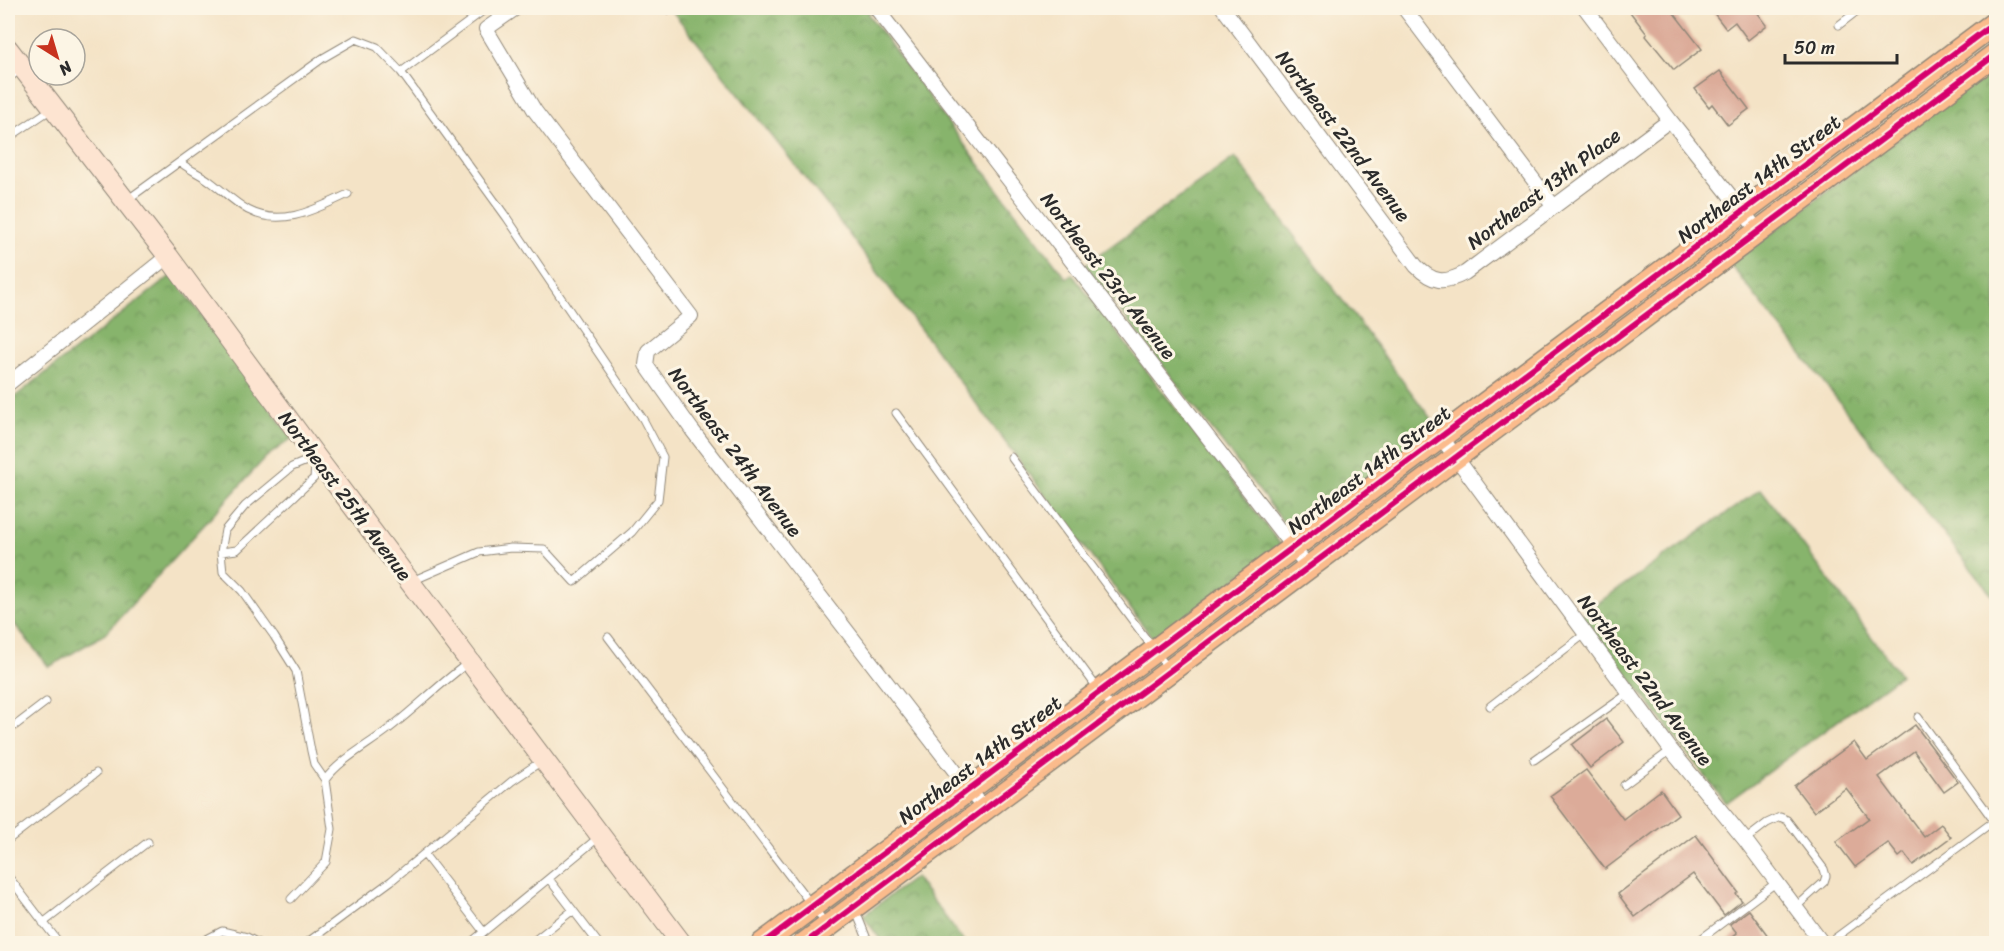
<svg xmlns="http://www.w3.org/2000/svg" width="2004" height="951" font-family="Sriracha,sans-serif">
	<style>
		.forest { fill: url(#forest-crowns); stroke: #59704c; stroke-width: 1.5 }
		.building { fill: #dcab99 }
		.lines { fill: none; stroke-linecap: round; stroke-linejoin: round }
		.service-casing { stroke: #908778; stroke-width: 9 }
		.minor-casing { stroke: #908778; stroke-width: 16 }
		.secondary-casing { stroke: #908778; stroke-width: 22 }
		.primary-casing { stroke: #908778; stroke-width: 25 }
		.service { stroke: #fff; stroke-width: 7 }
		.minor { stroke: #fff; stroke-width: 14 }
		.secondary { stroke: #fde4d1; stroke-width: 20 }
		.primary { stroke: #fbbb8c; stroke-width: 22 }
		.cycleway-casing { stroke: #fcf5e5; stroke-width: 10 }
		.cycleway { stroke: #d6006c; stroke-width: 6 }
		.labels { text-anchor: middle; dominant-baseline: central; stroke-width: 6; stroke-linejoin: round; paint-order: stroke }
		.street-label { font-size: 20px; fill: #2b2b2b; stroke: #fcf5e5 }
	</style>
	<defs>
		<pattern id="forest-crowns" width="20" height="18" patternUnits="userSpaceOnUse" patternTransform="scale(1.5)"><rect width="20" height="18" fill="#87b46c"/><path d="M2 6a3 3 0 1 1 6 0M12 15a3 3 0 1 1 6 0" fill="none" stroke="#6f9359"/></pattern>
	</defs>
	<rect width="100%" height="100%" fill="#fcf5e5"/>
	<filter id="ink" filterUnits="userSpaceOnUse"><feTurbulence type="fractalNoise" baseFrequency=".0167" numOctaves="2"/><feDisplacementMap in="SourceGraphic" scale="12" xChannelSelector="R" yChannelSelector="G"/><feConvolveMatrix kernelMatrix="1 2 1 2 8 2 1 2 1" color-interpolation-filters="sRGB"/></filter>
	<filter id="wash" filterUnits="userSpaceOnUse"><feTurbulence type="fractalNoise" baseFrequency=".008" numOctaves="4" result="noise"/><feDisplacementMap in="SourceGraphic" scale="24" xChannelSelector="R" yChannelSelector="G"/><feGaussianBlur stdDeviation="1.35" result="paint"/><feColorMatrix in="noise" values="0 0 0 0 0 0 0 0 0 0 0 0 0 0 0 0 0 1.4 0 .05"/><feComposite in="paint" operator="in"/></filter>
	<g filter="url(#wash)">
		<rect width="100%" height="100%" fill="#f4e3c6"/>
		<path class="forest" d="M670 8H866L870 12 868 14 972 155 1066 278 1072 274 1281 545 1154 640 827 205Z
			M1996 65V600L1730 264Z
			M1235 157 1438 428 1294 536 1085 265Z
			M172 275 292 438 265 458 105 634 49 667 8 616V402Z
			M1761 489 1900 675 1726 803 1581 615Z
			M915 877 965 943H883L863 916Z"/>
		<g id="blocks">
			<path class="building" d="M1627 8H1670L1702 49 1674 70 1646 36 1647 34Z
				M1710 8H1754L1767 25 1748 40 1735 22 1726 29Z
				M1720 71 1749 109 1728 125 1712 104 1709 107 1695 89Z
				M1606 719 1624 742 1590 768 1572 745Z
				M1915 725 1958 782 1944 792 1914 751 1879 777 1924 837 1941 824 1951 837 1913 865 1904 853 1899 857 1888 843 1855 867 1836 842 1869 818 1846 788 1814 812 1794 786 1854 742 1867 760Z
				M1586 770 1623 819 1661 790 1678 814 1605 869 1550 796Z
				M1696 835 1738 892 1736 894 1742 901 1724 915 1693 874 1635 917 1618 894Z
				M1749 910 1774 944H1723L1737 933 1730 924Z"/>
		</g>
	</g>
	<g filter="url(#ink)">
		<use href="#blocks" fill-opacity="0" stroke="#908778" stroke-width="1.5"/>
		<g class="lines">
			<g class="service-casing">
				<path id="service" d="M666 8 668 10
					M1839 25 1861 8
					M8 79 20 69
					M8 138 53 108
					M180 162C189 170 201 174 211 182 223 191 234 202 248 210 282 228 316 209 348 194
					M127 200 323 58 356 39 377 47 401 72
					M896 413 1112 708
					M1011 457 1167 667
					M221 552 237 550 314 478 316 457 292 467 245 506 225 530 221 552 223 572 242 591 274 636 296 671 311 751 314 764 325 780
					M412 581 479 552 511 548 544 549 574 582 632 532 658 500 663 457 643 419 507 218 401 72 487 8
					M608 637 826 924
					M1490 706 1585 634
					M8 731 46 702
					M1534 760 1629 693
					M1624 785 1671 750
					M8 840 96 773
					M1745 840 1767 823 1780 817 1787 820 1824 869 1826 876 1824 882 1796 907
					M424 854 483 931
					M8 876 60 944
					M549 879 599 944
					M291 899 326 862 332 829 325 780C341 759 365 747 386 731 414 710 439 684 468 663
					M855 909 869 944
					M43 923 148 842
					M197 944 222 931 247 937 260 944
					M305 944 391 881 512 781 543 760
					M469 944 599 837
					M530 944 573 910
					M1694 944 1777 882
					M1827 944 1994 821 1918 717"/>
			</g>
			<g class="minor-casing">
				<path id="minor" d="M516 8 486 29 535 111 691 316 648 351 646 365 692 430 985 810
					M876 8 1309 568
					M1223 8 1416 266C1433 283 1444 284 1465 273L1670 120
					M1404 8 1554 207
					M1585 8 1670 120 1759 232
					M8 384 168 256
					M1441 437 1671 750 1745 840 1823 944"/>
			</g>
			<g class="secondary-casing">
				<path id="secondary" d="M8 49 168 256 316 457 682 944"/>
			</g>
			<g class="primary-casing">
				<path id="primary" d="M762 944 1996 22
					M804 944 1996 54"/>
			</g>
			<use href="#service" class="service"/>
			<use href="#minor" class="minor"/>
			<use href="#secondary" class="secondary"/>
			<use href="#primary" class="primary"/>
			<g class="cycleway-casing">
				<path id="cycleway" d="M762 944 1996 22
					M804 944 1996 54"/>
			</g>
			<use href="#cycleway" class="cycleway"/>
		</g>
	</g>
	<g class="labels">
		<g class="street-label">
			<text transform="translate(1343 136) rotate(53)">Northeast 22nd Avenue</text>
			<text transform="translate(1759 179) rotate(-37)">Northeast 14th Street</text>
			<text transform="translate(1544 189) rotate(-37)">Northeast 13th Place</text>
			<text transform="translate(1108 276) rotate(52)">Northeast 23rd Avenue</text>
			<text transform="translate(735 452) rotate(53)">Northeast 24th Avenue</text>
			<text transform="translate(1369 470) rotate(-37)">Northeast 14th Street</text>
			<text transform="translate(345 496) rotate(53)">Northeast 25th Avenue</text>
			<text transform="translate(1645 680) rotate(53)">Northeast 22nd Avenue</text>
			<text transform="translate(980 760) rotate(-37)">Northeast 14th Street</text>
		</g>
	</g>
	<rect width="2004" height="951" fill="none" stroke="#fcf5e5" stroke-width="30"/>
	<g transform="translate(57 57) rotate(143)"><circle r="28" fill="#fcf5e5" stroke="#a8a49b" stroke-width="1.5"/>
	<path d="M0-4.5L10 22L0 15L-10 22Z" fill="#c8321e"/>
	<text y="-9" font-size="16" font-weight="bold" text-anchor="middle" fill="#2b2b2b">N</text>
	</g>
	<path d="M1785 54v9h112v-9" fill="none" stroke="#2b2b2b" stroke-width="3"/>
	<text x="1794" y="54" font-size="18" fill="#2b2b2b" stroke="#fcf5e5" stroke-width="4.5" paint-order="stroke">50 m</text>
</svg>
